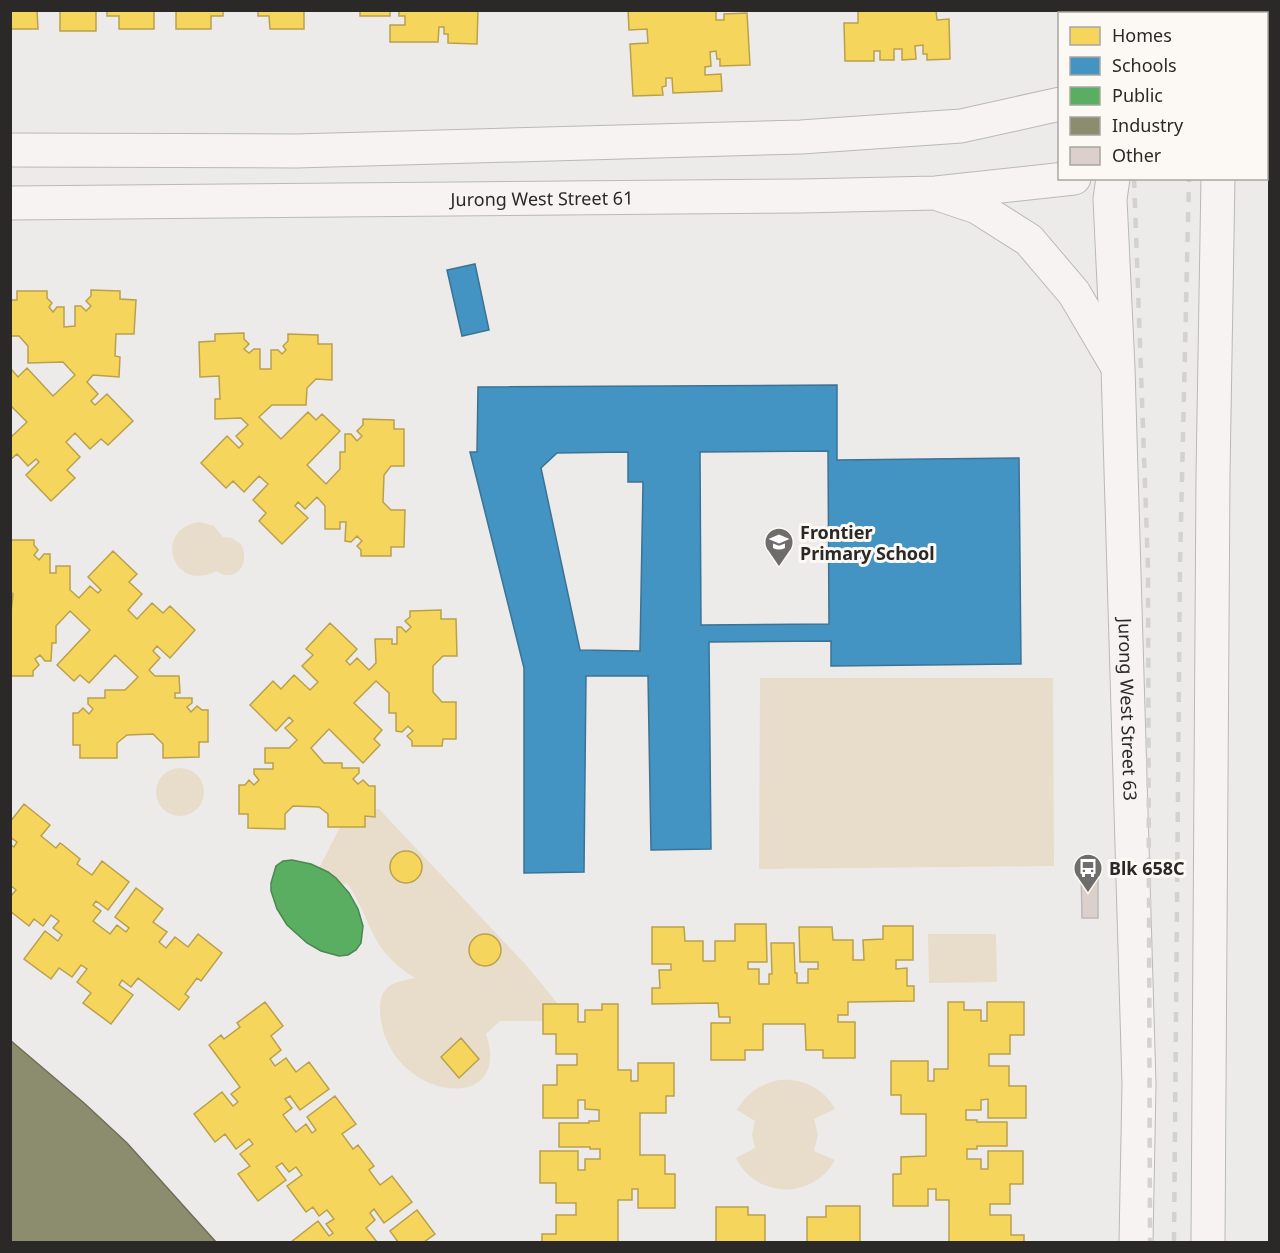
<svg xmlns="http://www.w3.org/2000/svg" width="1280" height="1253" font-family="'Noto Sans',sans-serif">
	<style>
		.green { fill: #e8dccb }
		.homes { fill: #f6d55c; stroke: #b9a14c; stroke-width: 1.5 }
		.schools { fill: #4393c3; stroke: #3c7394; stroke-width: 1.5; fill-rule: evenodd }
		.public { fill: #5aae61; stroke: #4c8650; stroke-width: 1.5 }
		.industry { fill: #8c8c6e; stroke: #6f6e59; stroke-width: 1.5 }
		.building { fill: #dbd0cb; stroke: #bcbab9; stroke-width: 1.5 }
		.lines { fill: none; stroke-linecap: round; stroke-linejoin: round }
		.secondary-casing { stroke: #bab9b7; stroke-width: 35 }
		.secondary { stroke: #f6f3f2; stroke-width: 33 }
		.rail { stroke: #d3d2d1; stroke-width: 4.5; stroke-dasharray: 10 10; stroke-linecap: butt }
		.labels { text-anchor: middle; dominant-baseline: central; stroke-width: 6; stroke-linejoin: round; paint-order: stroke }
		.street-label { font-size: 18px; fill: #2b2928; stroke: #fcf9f4 }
		.poi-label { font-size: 18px; font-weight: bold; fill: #2b2928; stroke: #fcf9f4; text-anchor: start }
	</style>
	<rect width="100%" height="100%" fill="#edebe9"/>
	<path class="green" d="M200 522 214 526 223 537 232 538 241 544C251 564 236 584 216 571 172 594 152 528 200 522Z
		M760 678H1053L1054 866 759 869Z
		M156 792a24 24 0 1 1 48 0a24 24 0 1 1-48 0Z
		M375 809H379L526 965 558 1004H543V1021H500L486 1034C515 1119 383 1100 380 1010 380 984 395 982 415 978 402 970 389 959 380 946 367 926 362 903 347 883L343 885 336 878 319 868 340 827H365V816L374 817Z
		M928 934H996L997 982 929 983Z
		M779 1080C802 1078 824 1088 835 1109L814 1119 818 1135 814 1151 835 1160C813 1200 756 1199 736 1158L755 1148 752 1135 755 1121 737 1110C746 1094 760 1084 779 1080Z"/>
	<path class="homes" d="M10 10H37L38 29H10Z
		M60 10H96V31H60Z
		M107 10H154V29H119V16H107Z
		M176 10H223V16H211V29H176Z
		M258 10H304V29H270L269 16H258Z
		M360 10H390V16H360Z
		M399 10H478L477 44 448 43V34H444V27H439L438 42H390V25H405V16H399Z
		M628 10H716V20H724V14L747 13 750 65 720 66V59H717L716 51 710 52 711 66 705 67V75L721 74 722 91 673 93 672 78H666V86L662 87 663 95 633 96 630 44 648 43 647 29 629 30Z
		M936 10 937 20 949 19 950 59 927 60V54H923V45L915 46 916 59 902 60V49H894V60H880V51H874V61H845L844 23H858V11Z
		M91 290 120 291V299L136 300 134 334H116L115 356 120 357 119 377 93 375 87 382 98 394 91 401 95 405 107 394 133 421 108 445 101 439 90 449 75 433 66 442 80 457 67 470 75 478 51 501 26 475 39 462 36 459 28 466 17 454 10 460V438L27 422 10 405V372L12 370 18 377 27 368 53 396 75 375 63 362 28 363V346L19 336H10V300H17V291H47V298L52 303 49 307 53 312 57 307H64V327L75 326V306H81L86 311 91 306 86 301 91 296Z
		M244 333V339L249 344 244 349 249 353 254 349H260V369H271V350H278L282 354 286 350 283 346 288 341V334L318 335V344H332V380L316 379 307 388 306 405H272L259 417 281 439 308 412 316 420 322 414 340 431 307 465 326 484 340 469V452H345V434H351L357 441 362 436 357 431 363 425V419L394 420V429H404V466H391L384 475 383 502 391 510H405L404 547H391V556H361V550L357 546 362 541 357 536 351 542 345 541 346 522H340V529H325V506L317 497 305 509 298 502 295 506 308 518 282 544 259 521 266 513 253 500 268 484 259 476 244 492 233 481 226 488 201 463 227 436 239 448 243 444 236 436 248 425 241 418 215 419V399H220L219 376 200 377 199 342 215 341V334Z
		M10 540H34V545L38 550 34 555 39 560 44 554H50V573H56V566H70V590L79 598 90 586 98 593 101 590 88 577 113 551 137 574 129 582 142 594 128 610 137 619 152 603 163 613 170 606 195 630 170 658 157 646 153 651 160 658 149 670 155 676H179L180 693H175V698H192V703L187 707 191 712 197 706 202 710H208V742H199V757L163 758V744L153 734 127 735 117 743V758H80V745H73V713H78L83 708 89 714 93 709 88 704V698H105V690H125L138 677 115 655 89 683 80 675 74 681 57 665 90 630 70 611 56 626V643H52L51 661H45L40 655 35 659 39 665 33 671V676H10V622L13 594 10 591Z
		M441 610V619H456L457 656H443L433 666V692L442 702H456V739H443L442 746H412V741L407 736 413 731 408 726 402 732 396 731V713H389V693L376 681 354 703 382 730 374 739 380 745 363 763 329 729 311 748 324 763H342V768H359V773L353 779 358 784 363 780 369 786H375V817L365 816V827H328V814L319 807 293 806 285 814V829L248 828V814H239V785H245L249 780 254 785 259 780 254 774V769H273V763H265V748H289L297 740 285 728 293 721 289 717 276 731 250 705 273 681 281 689 294 675 310 690 318 682 302 666 313 655 306 649 330 623 357 649 346 661 350 665 357 658 369 670 376 663 375 639H392V644H397V627H401L406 632 411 627 405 621 410 617V611Z
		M24 804 50 825 41 836 56 848 60 843 63 845 80 859 77 864 92 875 102 861 129 882 108 910 96 901 93 905 101 911 93 921 110 934 117 925 126 932 129 928 115 917 136 888 163 909 153 922 167 932 159 942 166 948 175 937 188 947 198 934 222 953 201 981 197 978 185 994 189 997 179 1010 138 978 131 987 122 980 119 985 133 995 111 1024 83 1003 91 993 77 982 87 969 81 965 72 977 59 968 51 979 24 959 45 931 58 941 62 935 53 928 59 921 51 915 43 926 34 919 29 926 10 911V897L16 890 10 885V844L14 847 17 842 10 837V822Z
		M390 867a16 16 0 1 1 32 0a16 16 0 1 1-32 0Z
		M735 924H766L767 962H748V969H759V984H769V974H772L771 943H794L795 973H797V983H808V969H818V962H800L799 927H832L833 940H853V960H864L863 940 883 939V926H913V960H896V969L907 968V986H914V1001L848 1002V1015H838V1022H855V1058H823V1050H806L805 1024H763V1050H745V1060H711V1023H730V1017H719L718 1003 652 1004V988H660L659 970H671V964H652V927H684L685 941H703V961H715V941H735Z
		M469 950a16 16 0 1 1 32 0a16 16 0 1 1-32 0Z
		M265 1002 283 1026 271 1036 281 1050 270 1059 275 1066 286 1058 296 1072 309 1062 329 1089 300 1110 290 1096 285 1099 292 1108 283 1115 296 1132 306 1124 312 1133 316 1130 307 1117 335 1096 356 1124 342 1134 353 1149 358 1145 374 1166 369 1170 380 1185 392 1176 412 1202 384 1223 374 1209 370 1213 375 1220 366 1228 377 1242H291L318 1221 329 1236 333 1233 326 1224 334 1219 327 1210 319 1216 313 1207 306 1212 287 1186 302 1175 296 1167 289 1172 282 1163 276 1167 286 1180 258 1201 238 1174 250 1166 240 1154 253 1144 249 1139 236 1149 225 1134 215 1142 194 1114 222 1092 233 1106 238 1102 231 1094 240 1087 209 1045 221 1035 224 1039 240 1027 237 1023Z
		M948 1002H964V1010H981V1021H987V1002H1024V1035H1010V1054H989V1066H1009V1086H1026V1118H988V1099L981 1100V1110H966V1120H977V1122H1007V1146H977V1149H967V1159H981V1169H988V1151H1023V1184H1010V1204H990V1215H1011V1235H1024V1242H949V1200H936V1189H928V1206H893V1174H901V1157L926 1156V1114H901V1095H891V1061H928V1081H934V1069H948Z
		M543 1004H578V1022H585V1010H602V1004H618V1070H631V1081H638V1063H674V1096H666V1113H640V1155H665V1174H675V1208H638V1189H632V1200H618V1242H542V1234H556V1215H576V1203H556V1183H540V1151H578V1170H585V1159H600V1149H590V1147H559V1123H589V1121H599V1110L585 1109V1100H578V1118H543V1085H557V1065H577V1054H556V1034H543Z
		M461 1038 479 1059 459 1078 441 1057Z
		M826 1206H860V1242H716V1207H748V1215H765V1242H807V1217H826Z
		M417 1210 435 1234 424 1242H398L390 1231Z"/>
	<path class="schools" d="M475 264 489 330 462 336 447 270Z
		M837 385V460L1019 458 1021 664 831 666V641L709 642 711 849 651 850 648 676H586L584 872 524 873V668L470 452H477L478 387ZM828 451 829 624 701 625 700 452ZM628 452V482H643L640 651 580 650 541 468 557 453Z"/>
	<path class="public" d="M292 860 311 864 328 872 336 878 349 893 358 909 363 926 361 943 356 950 348 955 339 956 321 951 307 943 287 925 277 909 271 891V883L276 866 283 861Z"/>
	<path class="industry" d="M10 1040 84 1103 127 1143 216 1242H10Z"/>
	<path class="building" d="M1081 869H1098V918H1082Z"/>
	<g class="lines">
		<g class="secondary-casing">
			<g id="secondary">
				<path d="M1113 10V14"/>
				<path d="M1220 14V10"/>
				<path d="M1266 74 1270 73"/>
				<path d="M1266 144 1270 143"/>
				<path d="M10 150 296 151 801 137 961 126 1060 104"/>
				<path id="s1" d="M1113 178 1110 199 1118 368 1139 1084 1136 1242"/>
				<path d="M941 195 977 207 1029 240 1074 293 1114 361"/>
				<path id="s2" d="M10 203 801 196 936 193 1074 178"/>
				<path d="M1208 1242 1213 475 1218 178"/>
			</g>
		</g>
		<use href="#secondary" class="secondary"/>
		<path class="rail" d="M1128 10V14
			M1193 14V10
			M1134 178 1148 567 1150 1242
			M1174 1242 1180 564 1189 178"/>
	</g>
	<defs>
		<g id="school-pin" transform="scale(1.5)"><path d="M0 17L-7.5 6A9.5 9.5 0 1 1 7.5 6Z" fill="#6f6d6c" stroke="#fcf9f4"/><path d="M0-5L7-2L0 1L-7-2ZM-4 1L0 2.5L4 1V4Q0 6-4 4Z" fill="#fff"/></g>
		<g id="bus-pin" transform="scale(1.5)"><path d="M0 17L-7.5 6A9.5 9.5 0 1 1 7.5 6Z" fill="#6f6d6c" stroke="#fcf9f4"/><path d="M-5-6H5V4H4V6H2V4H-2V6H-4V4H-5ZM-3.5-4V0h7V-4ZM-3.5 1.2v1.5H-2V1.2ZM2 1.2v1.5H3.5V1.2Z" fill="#fff"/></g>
	</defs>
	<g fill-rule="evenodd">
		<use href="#school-pin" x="779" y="542"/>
		<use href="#bus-pin" x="1088" y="868"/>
	</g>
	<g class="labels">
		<g class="street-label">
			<text stroke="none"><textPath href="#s2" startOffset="532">Jurong West Street 61</textPath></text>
			<text stroke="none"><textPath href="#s1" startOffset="532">Jurong West Street 63</textPath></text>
		</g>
		<g class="poi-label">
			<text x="800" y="532">Frontier<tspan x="800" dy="21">Primary School</tspan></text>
			<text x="1109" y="868">Blk 658C</text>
		</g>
	</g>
	<rect width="1280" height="1253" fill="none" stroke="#2b2928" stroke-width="24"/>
	<rect x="1058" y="12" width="210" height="168" fill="#fcf9f4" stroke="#a8a6a2" stroke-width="1.5"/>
	<rect x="1070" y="27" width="30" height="18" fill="#f6d55c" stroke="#a8a6a2" stroke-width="1.5"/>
	<text x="1112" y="42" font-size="18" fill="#2b2928">Homes</text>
	<rect x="1070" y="57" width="30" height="18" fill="#4393c3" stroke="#a8a6a2" stroke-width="1.5"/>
	<text x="1112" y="72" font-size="18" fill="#2b2928">Schools</text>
	<rect x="1070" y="87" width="30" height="18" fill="#5aae61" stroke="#a8a6a2" stroke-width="1.5"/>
	<text x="1112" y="102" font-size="18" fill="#2b2928">Public</text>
	<rect x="1070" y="117" width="30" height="18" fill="#8c8c6e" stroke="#a8a6a2" stroke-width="1.5"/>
	<text x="1112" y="132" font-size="18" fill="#2b2928">Industry</text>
	<rect x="1070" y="147" width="30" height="18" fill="#dbd0cb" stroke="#a8a6a2" stroke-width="1.5"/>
	<text x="1112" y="162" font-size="18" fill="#2b2928">Other</text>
</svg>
